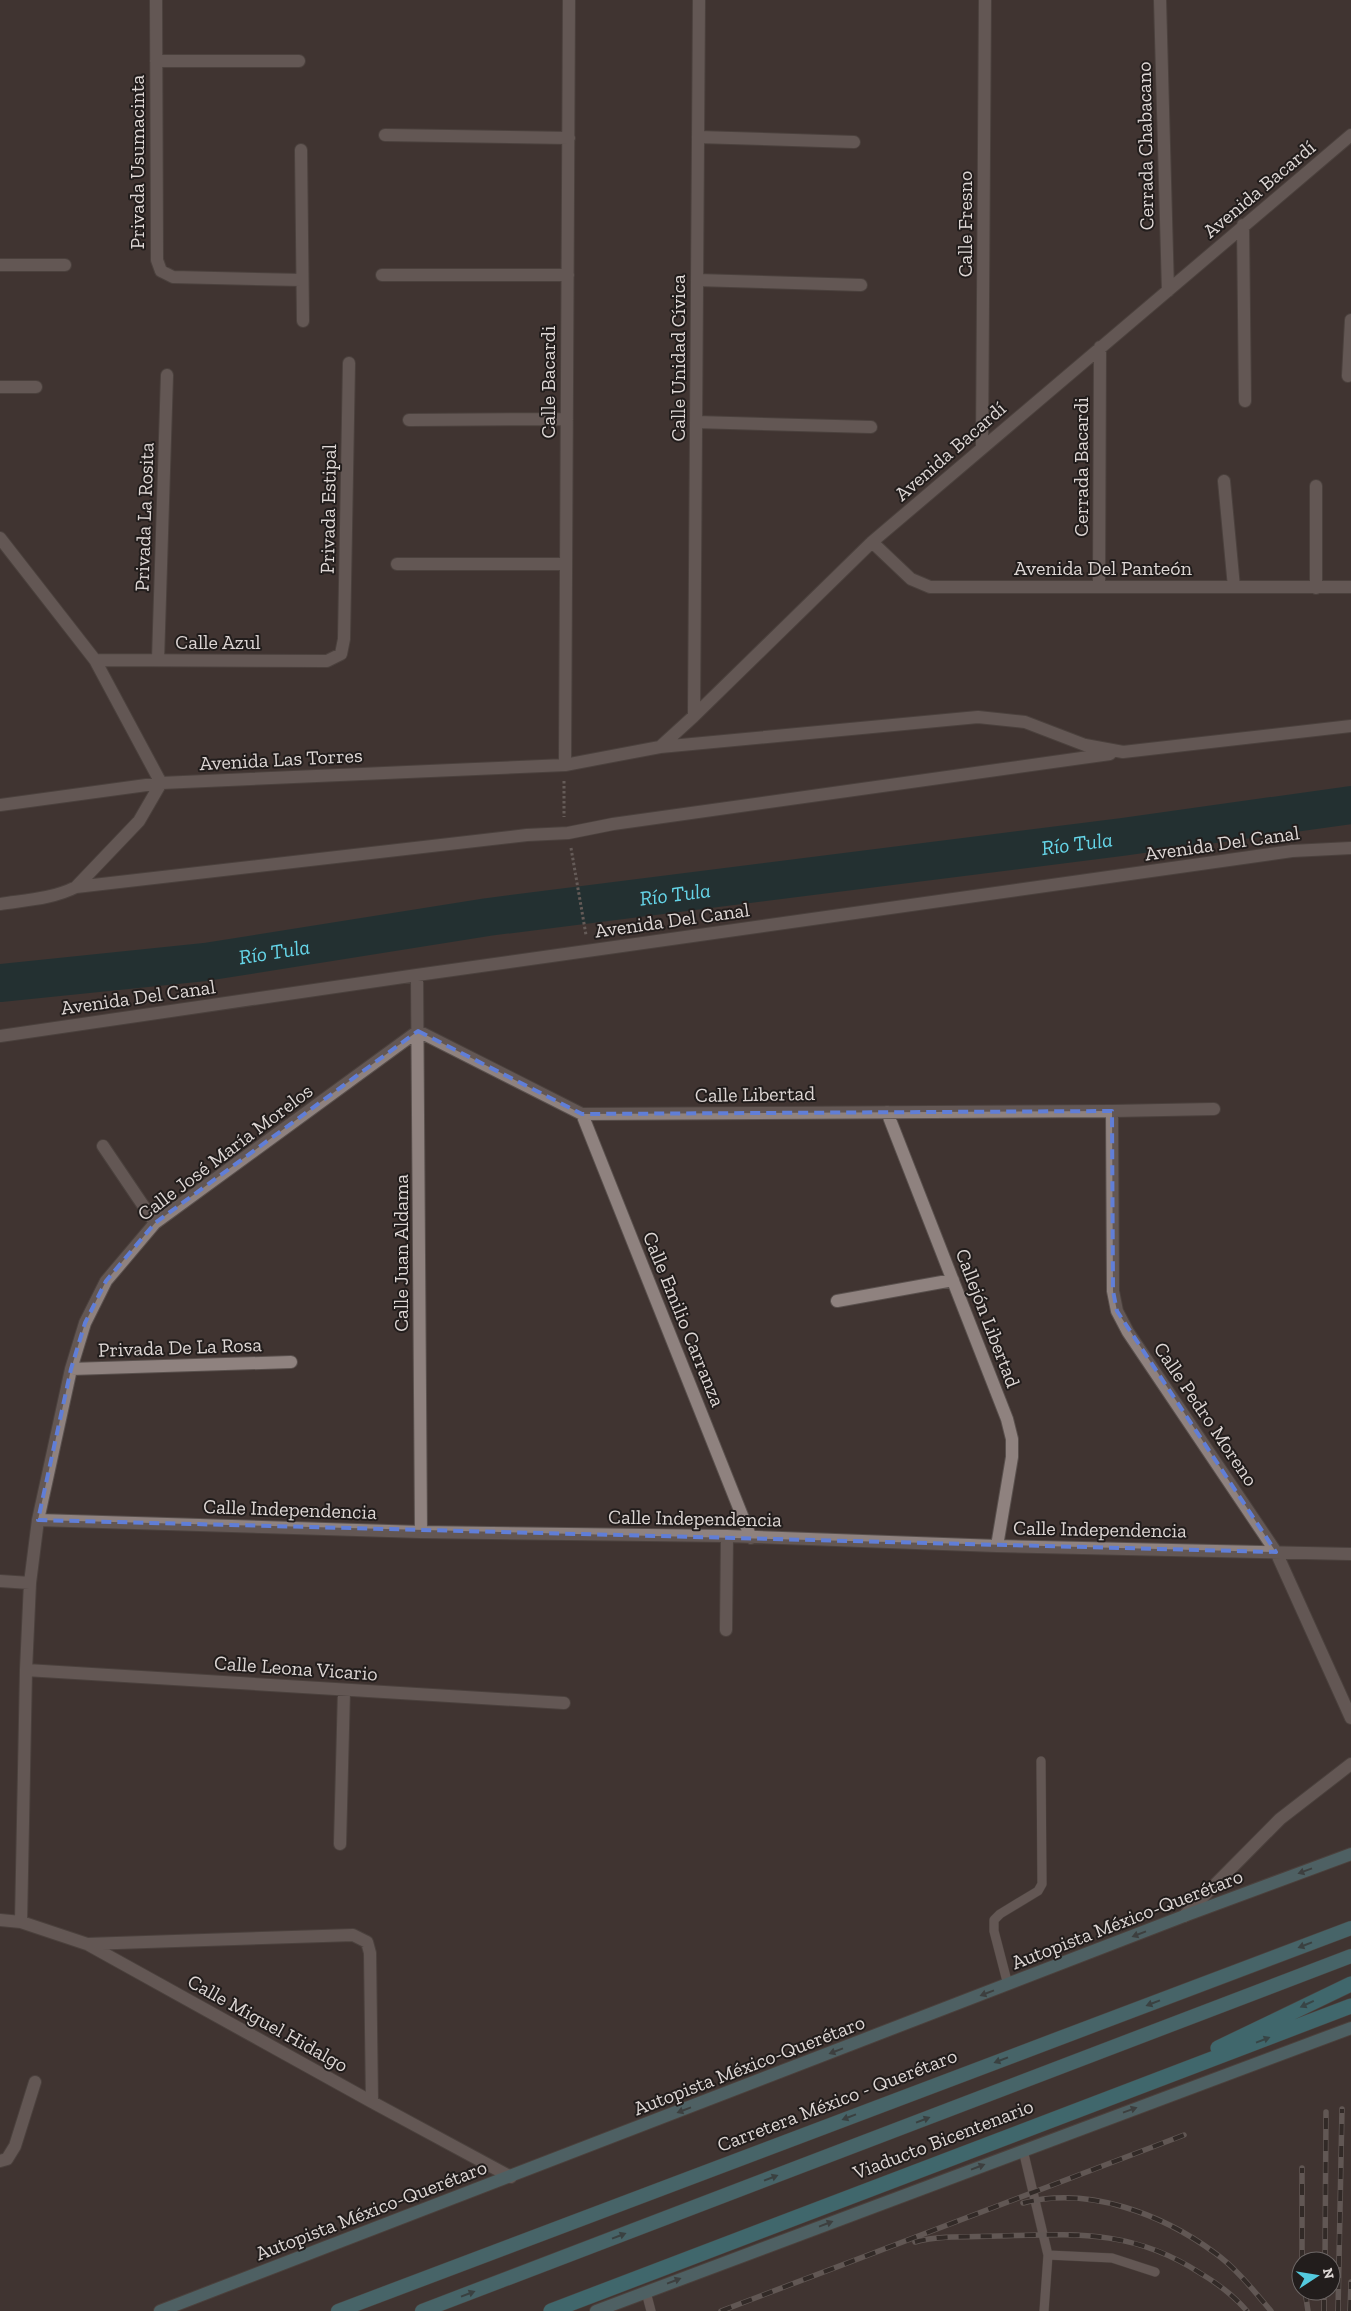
<svg xmlns="http://www.w3.org/2000/svg" width="1351" height="2311" font-family="'Zilla Slab',serif">
	<style>
		.lines { fill: none; stroke-linecap: round; stroke-linejoin: round }
		.river { stroke: #022c32; stroke-width: 38 }
		.service-casing { stroke: #59504d; stroke-width: 10 }
		.minor-casing { stroke: #59504d; stroke-width: 14 }
		.primary-casing { stroke: #59504d; stroke-width: 14 }
		.trunk-casing { stroke: #59504d; stroke-width: 15 }
		.motorway-casing { stroke: #59504d; stroke-width: 16 }
		.path { stroke: #938a87; stroke-width: 3; stroke-dasharray: 2.5 2.5; stroke-linecap: butt }
		.service { stroke: #8f827f; stroke-width: 9 }
		.minor { stroke: #8f827f; stroke-width: 12 }
		.primary { stroke: #60969f; stroke-width: 12 }
		.trunk { stroke: #509daa; stroke-width: 14 }
		.motorway { stroke: #40a4b4; stroke-width: 15 }
		.rail-casing { stroke: #8a817e; stroke-width: 5.5 }
		.rail { stroke: #221d1c; stroke-width: 4; stroke-dasharray: 11; stroke-linecap: butt }
		.oneway { fill: #3b4d50 }
		.oneway2 { fill: #345055 }
		.oneway3 { fill: #305a60 }
		.marked { fill: none; stroke: #607ed7; stroke-width: 4; stroke-dasharray: 10 6; stroke-linejoin: round }
		.labels { text-anchor: middle; dominant-baseline: central; stroke-width: 4; stroke-linejoin: round; paint-order: stroke }
		.street-label { font-size: 20px; fill: #ddd6d4; stroke: #221d1c }
		.water-label { font-size: 21px; font-style: italic; fill: #65d5e8; stroke: #221d1c }
	</style>
	<rect width="100%" height="100%" fill="#403431"/>
	<g class="lines">
		<path class="river" id="s1" d="M0 983 205 962 488 917 1122 837 1351 805"/>
		<g class="service-casing">
			<path id="service" d="M1008 1985 994 1931V1920L1000 1914 1038 1891 1042 1884 1041 1761
				M1023 2150 1048 2255 1044 2311
				M1048 2255 1112 2258 1155 2272
				M646 2292 651 2311"/>
		</g>
		<g class="minor-casing">
			<path id="minor" d="M156 0 157 260 161 271 173 277 302 280
				M1160 0 1168 291
				M156 61H299
				M385 135 569 138
				M698 137 854 142
				M301 150 303 321
				M1243 225 1245 401
				M0 265H65
				M382 275H568
				M697 280 861 285
				M1348 376 1351 320
				M0 387H36
				M409 420 567 419
				M696 422 871 427
				M982 448 985 0
				M1224 481 1234 587
				M0 538 95 660 161 783 139 821 76 887C52 899 26 900 0 904
				M872 542 911 579 930 587H1351
				M397 564H566
				M1099 586 1100 347
				M1316 588V486
				M95 660 327 661 341 654 344 639 349 363
				M158 660 167 375
				M694 716 699 0
				M660 747 694 716 872 542 1351 135
				M565 765 569 0
				M0 805 161 783 565 765 660 747 978 717 1025 722 1085 745 1123 752 1351 726
				M76 887 527 835 568 833 613 824 1110 754
				M417 975 421 1532
				M0 1036 417 975 1292 851 1351 848
				M1112 1111 1113 1291 1117 1311 1128 1332 1276 1552 1351 1718
				M887 1112 1007 1419 1012 1439V1457L997 1546
				M582 1114 751 1538
				M103 1146 155 1223
				M837 1301 953 1280
				M71 1369 291 1362
				M38 1520 421 1532 727 1536 997 1546 1351 1554
				M0 1581 30 1583
				M726 1630 727 1536
				M26 1670 564 1703
				M340 1844 344 1690
				M1184 1916 1280 1819 1351 1764
				M0 1920 21 1922 87 1944 372 2102 511 2177
				M21 1922 26 1670 30 1583 38 1520 71 1369 85 1323 106 1281 155 1223 418 1031 582 1114 1112 1111 1214 1109
				M87 1944 353 1935 367 1942 370 1953 372 2102
				M0 2161 7 2159 15 2146 35 2082"/>
		</g>
		<g class="primary-casing">
			<path id="primary" d="M160 2311 1184 1916 1351 1854
				M596 2311 1351 2028"/>
		</g>
		<g class="trunk-casing">
			<path id="trunk" d="M338 2311 1351 1928
				M422 2311 1351 1956"/>
		</g>
		<g class="motorway-casing">
			<path id="motorway" d="M1218 2048 1351 1984
				M551 2311 1351 2006"/>
		</g>
		<path class="path" d="M564 781V817
			M571 848 586 935"/>
		<use href="#service" class="service"/>
		<use href="#minor" class="minor"/>
		<use href="#primary" class="primary"/>
		<use href="#trunk" class="trunk"/>
		<use href="#motorway" class="motorway"/>
		<g class="rail-casing">
			<path id="rail" d="M1023 2203C1089 2186 1162 2214 1215 2253 1236 2268 1254 2291 1271 2311
				M915 2242C941 2235 972 2237 998 2236 1075 2234 1132 2229 1200 2273 1217 2283 1234 2296 1247 2311
				M1302 2261V2168
				M1325 2261 1326 2112
				M1305 2291 1308 2311
				M721 2311 1184 2135
				M1324 2311V2291
				M1338 2311 1342 2109
				M1350 2311 1351 2282"/>
		</g>
		<use href="#rail" class="rail"/>
	</g>
	<defs><path id="oneway-solid" d="M-6-.8H1V-3.2L6.5 0L1 3.2V.8H-6Z" transform="scale(1.25)"/></defs>
	<g class="oneway">
		<use href="#oneway-solid" transform="translate(1305 1871) rotate(160)"/>
		<use href="#oneway-solid" transform="translate(1139 1934) rotate(159)"/>
		<use href="#oneway-solid" transform="translate(987 1993) rotate(159)"/>
		<use href="#oneway-solid" transform="translate(836 2051) rotate(159)"/>
		<use href="#oneway-solid" transform="translate(684 2110) rotate(159)"/>
		<use href="#oneway-solid" transform="translate(1130 2110) rotate(-20)"/>
		<use href="#oneway-solid" transform="translate(978 2167) rotate(-21)"/>
		<use href="#oneway-solid" transform="translate(826 2224) rotate(-21)"/>
		<use href="#oneway-solid" transform="translate(674 2281) rotate(-21)"/>
	</g>
	<g class="oneway2">
		<use href="#oneway-solid" transform="translate(1305 1945) rotate(159)"/>
		<use href="#oneway-solid" transform="translate(1153 2003) rotate(159)"/>
		<use href="#oneway-solid" transform="translate(1001 2060) rotate(159)"/>
		<use href="#oneway-solid" transform="translate(849 2117) rotate(159)"/>
		<use href="#oneway-solid" transform="translate(923 2120) rotate(-21)"/>
		<use href="#oneway-solid" transform="translate(771 2178) rotate(-21)"/>
		<use href="#oneway-solid" transform="translate(619 2236) rotate(-21)"/>
		<use href="#oneway-solid" transform="translate(468 2294) rotate(-21)"/>
	</g>
	<g class="oneway3">
		<use href="#oneway-solid" transform="translate(1307 2004) rotate(155)"/>
		<use href="#oneway-solid" transform="translate(1263 2040) rotate(-21)"/>
	</g>
	<path d="M0 0H1351V2311H0ZM418 1031 582 1114 1112 1111 1113 1291 1117 1311 1276 1552 38 1520 71 1369 85 1323 106 1281 155 1223Z" fill="#403431" fill-opacity=".55" fill-rule="evenodd"/>
	<path class="marked" d="M418 1031 582 1114 1112 1111 1113 1291 1117 1311 1276 1552 38 1520 71 1369 85 1323 106 1281 155 1223Z"/>
	<g class="labels">
		<g class="street-label">
			<text transform="translate(1145 146) rotate(-91)">Cerrada Chabacano</text>
			<text transform="translate(137 162) rotate(-90)">Privada Usumacinta</text>
			<text transform="translate(1259 189) rotate(-40)">Avenida Bacardí</text>
			<text transform="translate(965 224) rotate(-90)">Calle Fresno</text>
			<text transform="translate(678 358) rotate(-90)">Calle Unidad Cívica</text>
			<text transform="translate(548 382) rotate(-90)">Calle Bacardi</text>
			<text transform="translate(950 451) rotate(-41)">Avenida Bacardí</text>
			<text transform="translate(1081 467) rotate(-90)">Cerrada Bacardi</text>
			<text transform="translate(328 509) rotate(-89)">Privada Estipal</text>
			<text transform="translate(144 517) rotate(-88)">Privada La Rosita</text>
			<text x="1103" y="568">Avenida Del Panteón</text>
			<text x="218" y="642">Calle Azul</text>
			<text transform="translate(281 759) rotate(-3)">Avenida Las Torres</text>
			<text transform="translate(1222 843) rotate(-8)">Avenida Del Canal</text>
			<text transform="translate(672 920) rotate(-8)">Avenida Del Canal</text>
			<text transform="translate(138 997) rotate(-8)">Avenida Del Canal</text>
			<text transform="translate(755 1094) rotate(-1)">Calle Libertad</text>
			<text transform="translate(225 1152) rotate(-37)">Calle José María Morelos</text>
			<text transform="translate(401 1253) rotate(-90)">Calle Juan Aldama</text>
			<text transform="translate(988 1318) rotate(69)">Callejón Libertad</text>
			<text transform="translate(684 1319) rotate(68)">Calle Emilio Carranza</text>
			<text transform="translate(180 1347) rotate(-2)">Privada De La Rosa</text>
			<text transform="translate(1206 1414) rotate(56)">Calle Pedro Moreno</text>
			<text transform="translate(290 1509) rotate(2)">Calle Independencia</text>
			<text transform="translate(695 1518) rotate(1)">Calle Independencia</text>
			<text transform="translate(1100 1529) rotate(1)">Calle Independencia</text>
			<text transform="translate(296 1668) rotate(4)">Calle Leona Vicario</text>
			<text transform="translate(1127 1919) rotate(-21)">Autopista México-Querétaro</text>
			<text transform="translate(268 2023) rotate(29)">Calle Miguel Hidalgo</text>
			<text transform="translate(749 2065) rotate(-21)">Autopista México-Querétaro</text>
			<text transform="translate(837 2100) rotate(-21)">Carretera México - Querétaro</text>
			<text transform="translate(943 2139) rotate(-21)">Viaducto Bicentenario</text>
			<text transform="translate(371 2210) rotate(-21)">Autopista México-Querétaro</text>
		</g>
		<g class="water-label">
			<text stroke="none"><textPath href="#s1" startOffset="1086">Río Tula</textPath></text>
			<text stroke="none"><textPath href="#s1" startOffset="681">Río Tula</textPath></text>
			<text stroke="none"><textPath href="#s1" startOffset="276">Río Tula</textPath></text>
		</g>
	</g>
	<g transform="translate(1316 2276) rotate(78)"><circle r="24" fill="#221d1c" stroke="#6d6766"/>
	<path d="M0-4L9 19L0 12L-9 19Z" fill="#54cade"/>
	<text y="-8" font-size="14" font-weight="bold" text-anchor="middle" fill="#ddd6d4">N</text>
	</g>
</svg>
